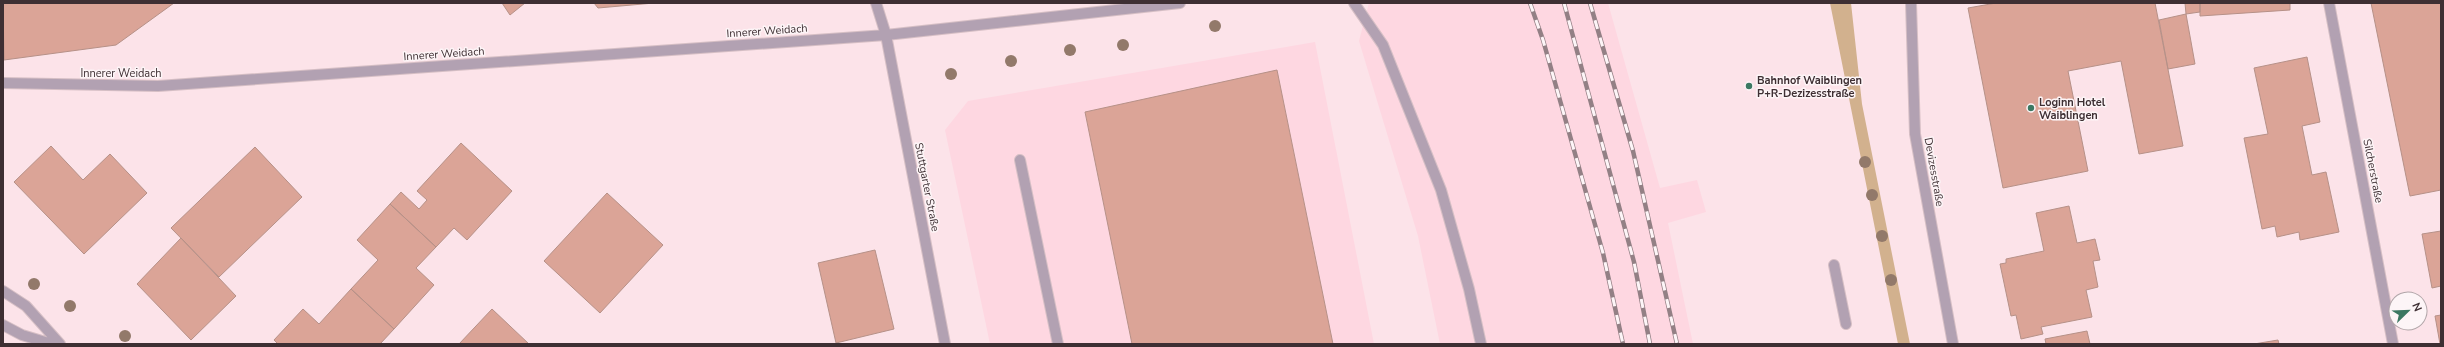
<svg xmlns="http://www.w3.org/2000/svg" width="2444" height="347" font-family="'Nunito Sans',sans-serif">
	<style>
		.built { fill: #fed7e1 }
		.green { fill: #d2b18e }
		.building { fill: #dba497; stroke: #b69188 }
		.lines { fill: none; stroke-linecap: round; stroke-linejoin: round }
		.minor-casing { stroke: #d6bfc5; stroke-width: 12 }
		.minor { stroke: #b2a1b2; stroke-width: 10 }
		.rail-casing { stroke: #938085; stroke-width: 4.5 }
		.rail { stroke: #fdf5f7; stroke-width: 3; stroke-dasharray: 9; stroke-linecap: butt }
		.tree { fill: #92796a }
		.poi-dot { fill: #3c7862; stroke: #fdf5f7; stroke-width: 1.5 }
		.labels { text-anchor: middle; dominant-baseline: central; stroke-width: 3; stroke-linejoin: round; paint-order: stroke }
		.street-label { font-size: 11px; fill: #3e2f33; stroke: #fdf5f7 }
		.poi-label { font-size: 11px; font-weight: bold; fill: #3e2f33; stroke: #fdf5f7; text-anchor: start }
	</style>
	<rect width="100%" height="100%" fill="#fce3e9"/>
	<path class="built" d="M1369 3H1608L1660 188 1697 180 1706 212 1668 223 1693 344H1440L1418 236 1359 41Z
		M1315 42 1374 344H990L945 130 968 101Z"/>
	<path class="green" d="M1830 3H1851L1862 104 1910 344H1898Z"/>
	<path class="building" d="M3 3H174L116 45 4 60Z
		M502 3H525L510 15Z
		M594 3H654L598 8Z
		M1996 3H2155L2183 146 2139 154 2121 61 2068 71 2088 171 2003 188 1968 8Z
		M2185 3H2200V12L2186 14Z
		M2200 3H2290V10L2200 16Z
		M2371 3H2441V190L2410 196Z
		M2186 14 2195 64 2168 69 2159 20Z
		M2307 57 2320 122 2302 126 2312 175 2326 172 2339 232 2300 240 2299 232 2277 237 2275 226 2262 229 2244 138 2268 134 2254 68Z
		M1277 70 1333 344H1132L1085 112Z
		M461 143 512 191 467 240 454 228 436 247 390 204 401 192 419 209 427 200 417 191Z
		M51 146 83 180 110 154 147 193 84 254 14 182Z
		M255 147 302 197 219 277 171 228Z
		M607 193 663 245 600 313 544 261Z
		M390 204 436 247 416 268 434 285 394 329 351 289 378 260 357 240Z
		M2069 206 2077 243 2095 239 2100 260 2093 261 2098 287 2086 290 2092 317 2041 327 2043 334 2021 339 2016 315 2011 316 2000 264 2006 263V259L2044 251 2036 213Z
		M2441 231V286L2432 288 2422 234Z
		M181 238 236 296 191 340 137 284Z
		M875 250 894 329 836 343 818 263Z
		M351 289 394 329 380 344H278L274 340 303 309 319 324Z
		M492 309 529 344H459Z
		M2441 315V344H2440L2435 316Z
		M2087 331 2090 344H2046L2045 339Z
		M2278 340 2279 344H2254Z"/>
	<g class="lines">
		<g class="minor-casing">
			<path id="minor" d="M876 3 886 35 945 344
				M1354 3 1383 45 1441 190 1469 289 1481 344
				M1911 3 1915 134 1953 344
				M2329 3 2393 344
				M3 83 158 86 886 35 1180 3
				M1020 160 1058 344
				M1834 265 1846 324
				M3 291 26 306 60 344
				M3 325 22 335 52 344"/>
		</g>
		<use href="#minor" class="minor"/>
		<g class="rail-casing">
			<path id="rail" d="M1530 3 1543 40 1603 253 1623 344
				M1564 3 1634 262 1650 344
				M1590 3 1633 151 1677 344"/>
		</g>
		<use href="#rail" class="rail"/>
	</g>
	<g class="tree">
		<circle cx="1215" cy="26" r="6"/>
		<circle cx="1123" cy="45" r="6"/>
		<circle cx="1070" cy="50" r="6"/>
		<circle cx="1011" cy="61" r="6"/>
		<circle cx="951" cy="74" r="6"/>
		<circle cx="1865" cy="162" r="6"/>
		<circle cx="1872" cy="195" r="6"/>
		<circle cx="1882" cy="236" r="6"/>
		<circle cx="1891" cy="280" r="6"/>
		<circle cx="34" cy="284" r="6"/>
		<circle cx="70" cy="306" r="6"/>
		<circle cx="125" cy="336" r="6"/>
	</g>
	<g class="poi-dot">
		<circle cx="1749" cy="86" r="4"/>
		<circle cx="2031" cy="108" r="4"/>
	</g>
	<g class="labels">
		<g class="street-label">
			<text transform="translate(767 31) rotate(-4)">Innerer Weidach</text>
			<text transform="translate(444 54) rotate(-4)">Innerer Weidach</text>
			<text x="121" y="73">Innerer Weidach</text>
			<text transform="translate(2373 171) rotate(79)">Silcherstraße</text>
			<text transform="translate(1934 172) rotate(80)">Devizesstraße</text>
			<text transform="translate(927 187) rotate(79)">Stuttgarter Straße</text>
		</g>
		<g class="poi-label">
			<text x="1757" y="80">Bahnhof Waiblingen<tspan x="1757" dy="13">P+R-Dezizesstraße</tspan></text>
			<text x="2039" y="102">Loginn Hotel<tspan x="2039" dy="13">Waiblingen</tspan></text>
		</g>
	</g>
	<rect width="2444" height="347" fill="none" stroke="#3e2f33" stroke-width="8"/>
	<g transform="translate(2408 311) rotate(67)"><circle r="19" fill="#fdf5f7" stroke="#b1a6a9"/>
	<path d="M0-3L7 15L0 10L-7 15Z" fill="#3c7862"/>
	<text y="-6" font-size="11" font-weight="bold" text-anchor="middle" fill="#3e2f33">N</text>
	</g>
</svg>
